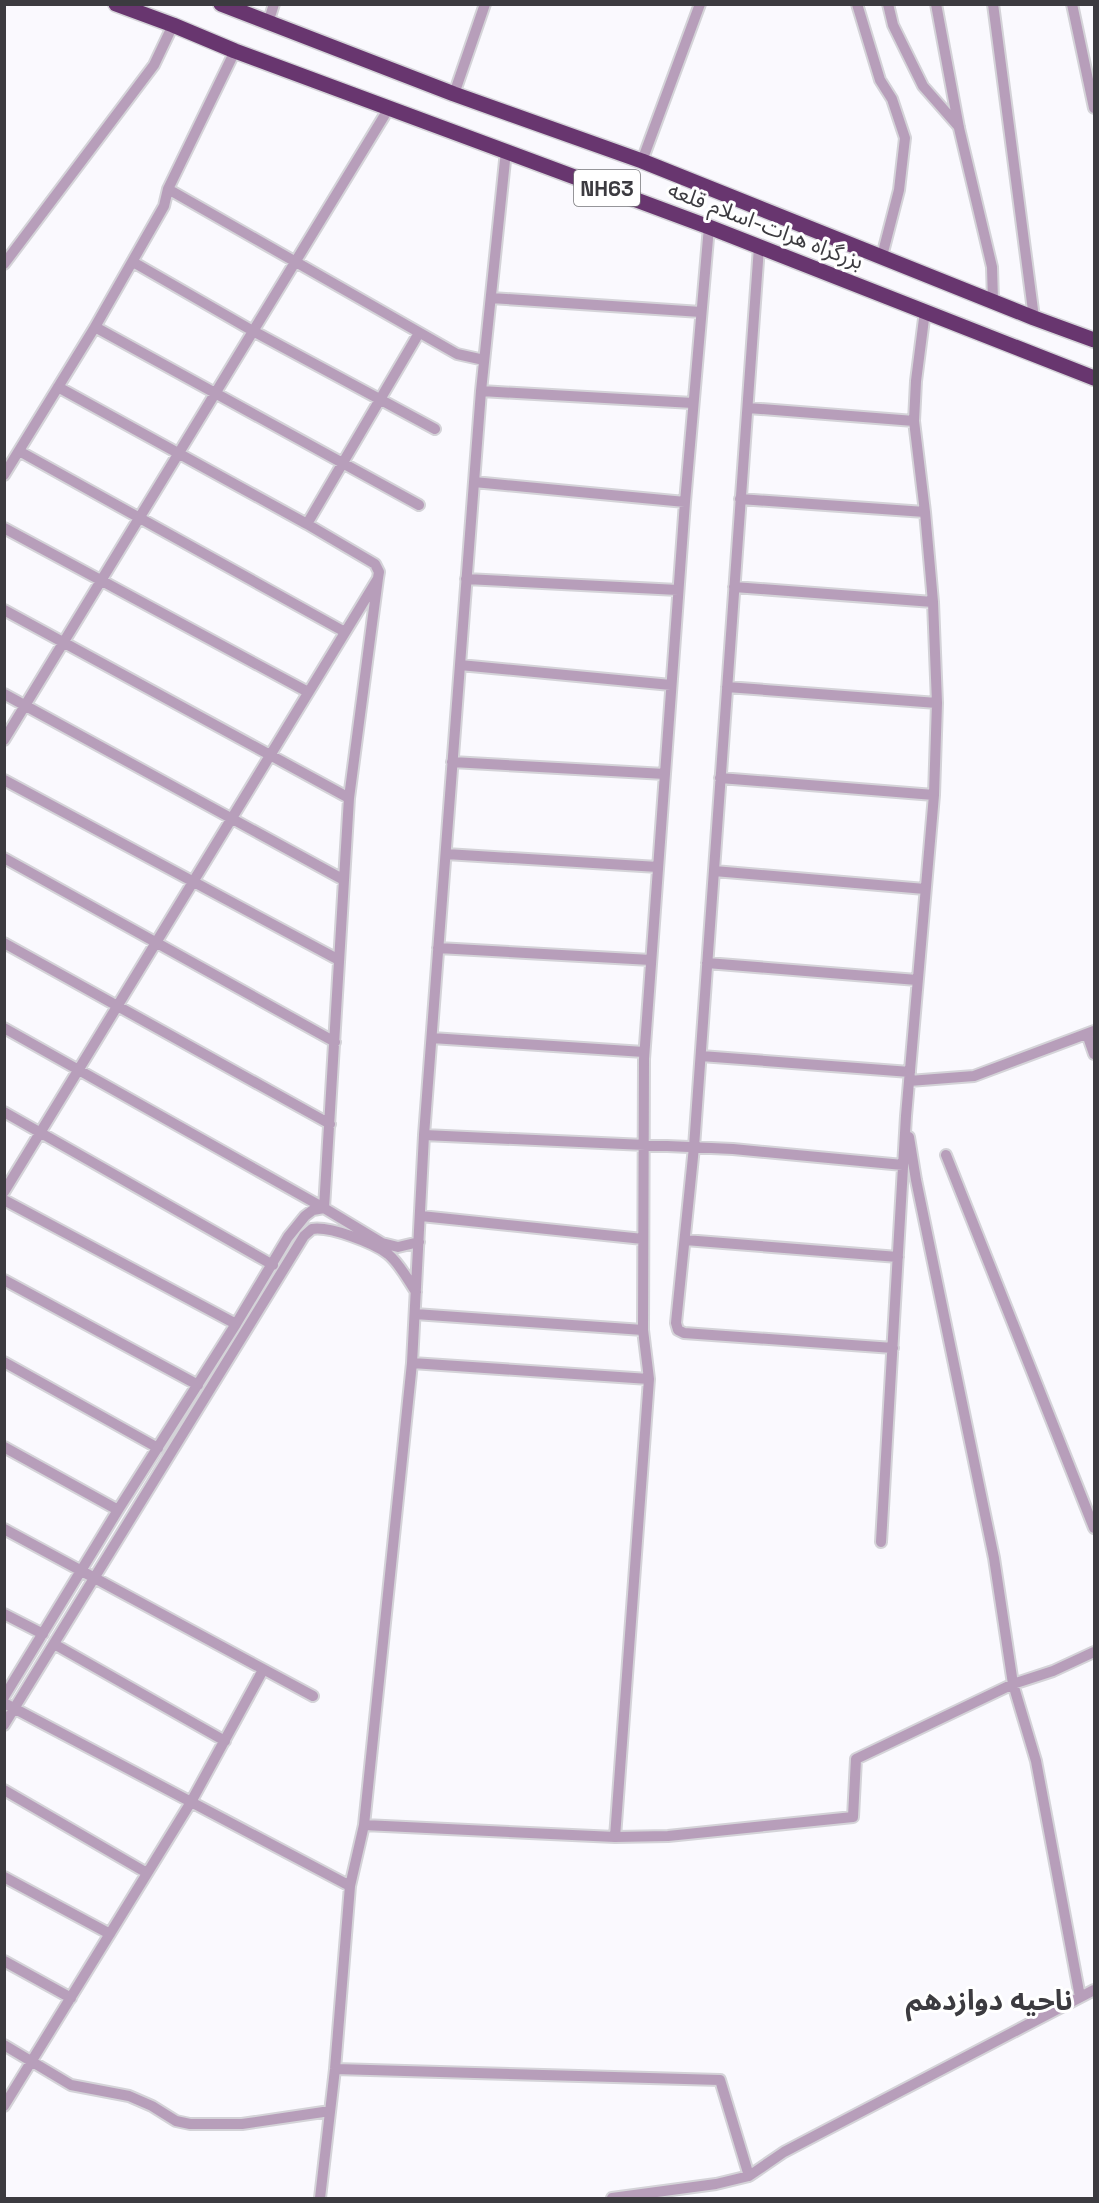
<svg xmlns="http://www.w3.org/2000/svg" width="1099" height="2203" font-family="'Space Grotesk','Noto Sans Arabic',sans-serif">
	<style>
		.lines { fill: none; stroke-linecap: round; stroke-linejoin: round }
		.minor-casing { stroke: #d4d3d8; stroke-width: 14 }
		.highway-casing { stroke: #d4d3d8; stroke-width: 18 }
		.minor { stroke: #b79eba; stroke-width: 10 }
		.highway { stroke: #68366f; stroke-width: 15 }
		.labels { text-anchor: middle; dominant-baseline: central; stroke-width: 6; stroke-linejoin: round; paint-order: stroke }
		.shield { fill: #fff; stroke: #767679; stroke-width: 1.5 }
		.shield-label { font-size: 21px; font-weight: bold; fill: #3c3b40 }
		.street-label { font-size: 22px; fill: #3c3b40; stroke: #fff }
		.district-label { font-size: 28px; font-weight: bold; fill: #3c3b40; stroke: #fff }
	</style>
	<rect width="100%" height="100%" fill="#faf9fe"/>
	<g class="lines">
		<g class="minor-casing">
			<path id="minor" d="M857 4 880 80 892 99 905 138 899 190 882 256
				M888 4 893 25 923 86 959 127
				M936 4 959 128 992 267 993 301
				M993 4 1034 318
				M1072 4 1094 108
				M268 23 274 4
				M454 94 485 4
				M642 161 700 4
				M168 189 457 354 484 360
				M759 247 694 1147 676 1323 678 1330 684 1333 893 1348
				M133 262 253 331 435 429
				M4 264 154 65 173 25
				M491 298 701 312
				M95 327 419 505
				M481 391 693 403
				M748 408 914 421
				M19 451 345 632
				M4 475 95 327 164 206 168 189 235 51
				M474 482 685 502
				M740 499 925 512
				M307 524 419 333
				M4 528 308 692
				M466 579 678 590
				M734 587 933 602
				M4 610 349 798
				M460 665 671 685
				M727 687 937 703
				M4 694 344 880
				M4 740 389 108
				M452 762 665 774
				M720 778 934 795
				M4 780 339 960
				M446 854 658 867
				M4 858 335 1042
				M714 871 925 889
				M4 943 330 1124
				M438 948 651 960
				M707 963 917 980
				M4 1028 324 1208 349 798 378 578 379 572 375 564 307 524 58 387
				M1087 1034 1094 1054
				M432 1038 644 1052
				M701 1056 910 1072
				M909 1081 974 1076 1094 1031
				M4 1112 273 1265
				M424 1135 733 1149 903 1165
				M909 1137 916 1180 994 1558 1013 1684 1036 1761 1080 1997
				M946 1155 1094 1528
				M4 1192 377 580
				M4 1200 236 1324
				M421 1216 643 1239
				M685 1240 898 1257
				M4 1280 198 1385
				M415 1314 643 1330
				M4 1362 158 1448
				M412 1363 649 1379
				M4 1447 118 1510
				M4 1529 313 1696
				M881 1542 906 1116 934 795 937 703 933 602 925 512 914 421 916 381 925 311
				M4 1614 43 1634
				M54 1644 225 1741
				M4 1697 118 1510 236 1324 288 1237 305 1216 313 1210 324 1208 382 1243 398 1247 419 1242
				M4 1703 350 1886
				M4 1725 304 1236 312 1229C330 1226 374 1243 388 1254 400 1264 408 1280 416 1292
				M4 1790 147 1873
				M364 1825 615 1837 668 1836 853 1817 856 1759 1013 1684 1053 1671 1094 1652
				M615 1837 649 1379 643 1330 644 1059 685 502 709 227
				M4 1877 110 1934
				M4 1961 71 1998
				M4 2045 71 2085 129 2096 152 2106 176 2121 190 2124H242L330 2111
				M335 2069 720 2080 749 2176
				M4 2106 191 1802 263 1670
				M320 2198 335 2069 350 1886 364 1825 412 1363 424 1135 474 482 481 391 506 151
				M612 2198 716 2184 749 2176 784 2152 1094 1990"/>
		</g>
		<g class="highway-casing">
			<path id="highway" d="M116 4 173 25 235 51 709 227 1094 378
				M221 4 454 94 642 161 1034 318 1094 340"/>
		</g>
		<use href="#minor" class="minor"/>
		<use href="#highway" class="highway"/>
	</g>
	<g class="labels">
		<rect class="shield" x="574" y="170" width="66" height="36" rx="4.5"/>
		<g class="shield-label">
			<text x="607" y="188">NH63</text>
		</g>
		<g class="street-label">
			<text transform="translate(766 225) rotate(21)">بزرگراه هرات-اسلام قلعه</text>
		</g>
		<g class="district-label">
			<text x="989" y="2000">ناحیه دوازدهم</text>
		</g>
	</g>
	<rect width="1099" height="2203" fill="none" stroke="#3c3b40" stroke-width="12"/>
</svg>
